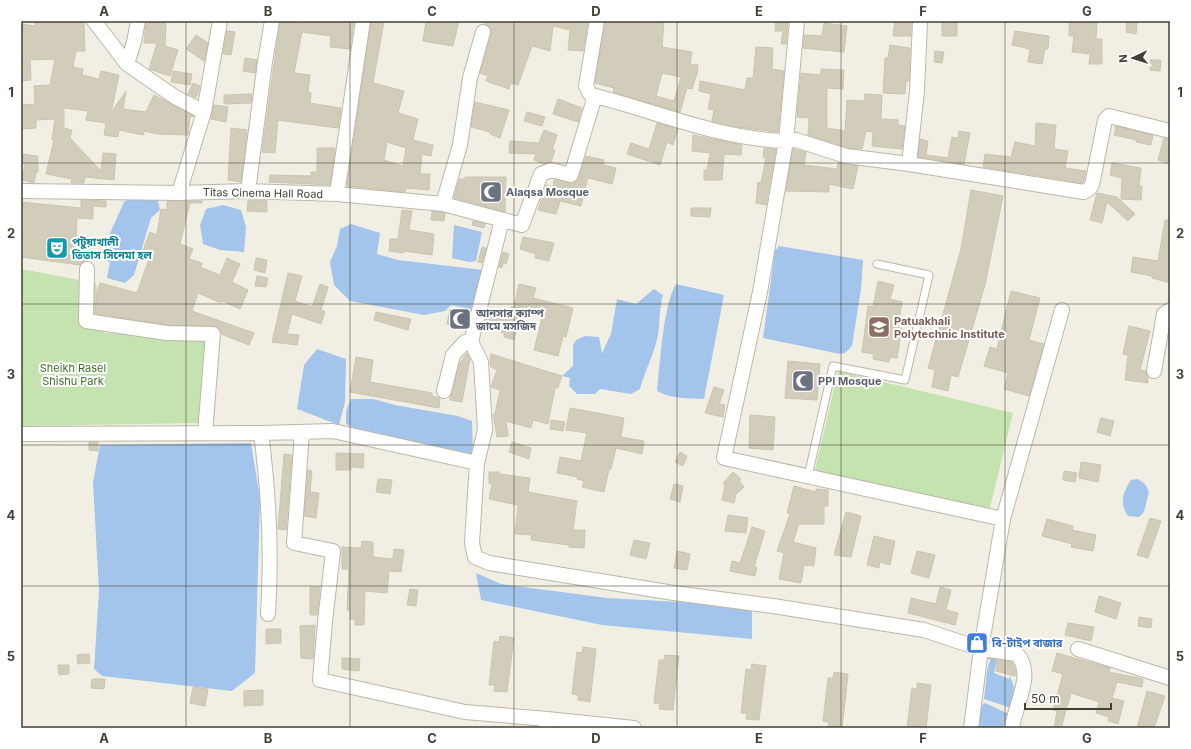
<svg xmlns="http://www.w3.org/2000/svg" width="1191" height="749" font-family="Inter,'Noto Sans Bengali',sans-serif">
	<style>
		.green { fill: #c5e3af }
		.water { fill: #a3c4eb }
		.building { fill: #d2ccbb; stroke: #ccc4ae; fill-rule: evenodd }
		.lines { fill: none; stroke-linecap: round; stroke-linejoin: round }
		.lane-casing { stroke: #bcb7a8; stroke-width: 9 }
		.street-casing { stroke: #bcb7a8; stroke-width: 16 }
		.lane { stroke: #fff; stroke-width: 7 }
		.street { stroke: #fff; stroke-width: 14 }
		.grid { fill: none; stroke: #433f35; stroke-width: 1; stroke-opacity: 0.55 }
		.labels { text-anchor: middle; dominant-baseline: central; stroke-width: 4; stroke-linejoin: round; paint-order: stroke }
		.worship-label { font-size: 11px; font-weight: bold; fill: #5b616d; stroke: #fff; text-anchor: start }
		.street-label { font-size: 11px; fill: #433f35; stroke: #fff }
		.culture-label { font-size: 11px; font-weight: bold; fill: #0d838f; stroke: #fff; text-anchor: start }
		.education-label { font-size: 11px; font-weight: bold; fill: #785e54; stroke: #fff; text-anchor: start }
		.park-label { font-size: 11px; fill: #3d702c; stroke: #fff }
		.shop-label { font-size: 11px; font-weight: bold; fill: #366cbe; stroke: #fff; text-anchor: start }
		.neatline { fill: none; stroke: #433f35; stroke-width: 1.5 }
		.grid-label { font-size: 13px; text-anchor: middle; font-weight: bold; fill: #433f35 }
	</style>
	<rect width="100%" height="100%" fill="#f1efe4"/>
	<path class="green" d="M21 269 96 283 104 333 206 339 199 423 21 426Z
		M838 371 1013 413 989 512 815 470Z"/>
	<path class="water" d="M157 196 160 210 151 218 134 275 125 283 107 278 110 262 105 260 107 240 124 202 130 198Z
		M223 205 241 210 246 227 244 252 220 250 203 244 200 225 206 209Z
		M351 224 380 233 377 254 398 260 483 270 475 310 451 305 445 311 424 315 350 301 334 285 330 262 337 246 340 229Z
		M454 225 482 232 476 261 469 262 452 258Z
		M779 246 863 260 861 289 852 346 845 353 840 354 763 338 775 251Z
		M676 284 724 295 704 399C689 398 670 399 657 391 660 365 663 305 676 284Z
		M654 289 663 295C659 308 660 322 658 335 654 355 645 370 640 389L631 394 600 389 595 394H577L569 386 570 378 562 376 573 366V345L576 340 585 336 599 337 602 353 611 334 617 299 636 304Z
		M317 349 346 359 345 402 339 425 297 409 304 365Z
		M351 399H373L395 405 458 416 472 421 473 454 407 443 354 428 346 424V411Z
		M251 443 260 499 255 673 232 691 102 676 94 669 99 591 93 483 100 445Z
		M1138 479 1145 484 1149 492 1144 512 1139 517 1128 516C1119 503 1123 492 1131 480Z
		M476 573 501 584 607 598 752 606V639L602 625 481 600Z
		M991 657 998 658 994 673 1009 679 1010 676 1014 687 1011 708 984 699 987 671Z
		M985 703 1011 715 1007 728H979L981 706Z"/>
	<path class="building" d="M35 21H84L85 51H76L73 67 83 69 82 75 99 79 101 71 119 75 111 113 126 91 123 109 146 112 154 95 194 116 190 117 188 135 157 134 144 131 143 135 119 130 118 137 104 135 106 123 86 120 88 111 64 108V128L72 130 70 138 101 171 103 153 116 154 114 180 85 177 84 183H71L72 179 46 174 54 140H52L55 119 36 120V128L21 129V105L35 104 34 86 50 85 55 59 30 60 31 80 21 81V24L35 26Z
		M280 21 305 24V21H354L350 49 330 47 331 36 302 32 294 73 310 75 308 92 311 93 310 103 341 108 338 128 278 120 275 153 262 152Z
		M371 21H384L373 83 404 91 398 113 418 119 413 140 433 145 431 156 422 154 420 174H430L429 190 406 188 405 192 347 186ZM387 142 406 148 403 166 384 160Z
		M426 21H459L453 46 423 41Z
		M485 21H588L583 51 568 50 570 30 553 26 550 51 532 46 518 85 511 83 509 89 486 81 488 76 480 73 492 31 489 26 484 24Z
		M605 21H664L662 47 692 52 690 64 698 65 697 74 692 89 687 88 680 112 613 92 614 88 595 83ZM662 73 681 77 674 101 656 96Z
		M776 21H788L786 44H781L783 31H775Z
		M895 21H911V36H893Z
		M942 21H957V36H942Z
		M1069 21 1097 22 1096 39H1102V64H1089L1090 54 1072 52 1074 36H1069Z
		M1127 21H1137L1136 34 1126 32Z
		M146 22 166 23 165 46 178 50 170 76 149 69 157 43H144Z
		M824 23 847 26 844 52 803 48 804 35 822 36Z
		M227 31 235 32 231 55 223 54Z
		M1015 31 1049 36 1048 49H1045L1042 64 1028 62 1030 49 1012 45Z
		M196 35 208 43 204 61 186 49Z
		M890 45 910 48 909 81H906L905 94 883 93 885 58H888Z
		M756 47 773 48 772 69 784 71 778 132 738 127 712 121 714 110 708 109 711 94 699 91 700 81 745 90 747 78H753Z
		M935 51 944 52 942 63 934 62Z
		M245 58 257 60 255 73 243 71Z
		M1150 60H1161L1160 71 1150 70Z
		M821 69 844 70 843 89 827 88V128L845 131 847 100 864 101 865 94 882 95 881 119 898 120V125L905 126 902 149 872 146 873 132 866 131 862 149 848 148 808 135 809 118 797 117 801 73 821 75Z
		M173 71 192 74 190 85 171 82Z
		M193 83 200 86 196 98 188 94Z
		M252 94 251 103 224 104V95Z
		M558 99 582 108 578 122 553 114Z
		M475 102 509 110 500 138 490 134V132L471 127Z
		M214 105 228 107 226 122 211 119Z
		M527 112 545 117 542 126 524 121Z
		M657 123 678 129 673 145 667 142 660 165 627 154 631 143 649 149Z
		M1036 123 1056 125 1054 149 1068 151 1065 168 1086 171 1083 183 983 167 985 154 1011 157 1015 142 1035 146Z
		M1116 126 1153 135 1151 145 1136 142 1137 140 1114 135Z
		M231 128 247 130 241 182 228 180Z
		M544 130 557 135 552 150H555L551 162 544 164 534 160 536 154 509 153 510 141 539 143Z
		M959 131 970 133 964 164 918 157 920 139 928 141 926 155 948 158 952 137 958 138Z
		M693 135 742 145 741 155 724 154 722 180H704V170H707L710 153 692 151Z
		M1164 138 1170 139V164L1158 160Z
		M317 148H335L330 185 269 182 270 175 311 176V172H317Z
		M764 148 776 149 766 205 756 203 758 182 761 183 766 158 763 157Z
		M793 149 806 152 804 165 837 169 838 163 858 166 853 189 829 184V192L786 191Z
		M21 154 38 156V172H36L34 183 22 180 25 164H21Z
		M586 156 604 160 603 165 616 168 612 184 588 178 581 206 560 201 556 214 538 210 546 185 553 187 554 180 569 183 577 181Z
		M1112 163 1141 168 1139 186H1142L1141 200 1121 199 1122 178 1110 175Z
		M465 177H506L505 212 454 198 459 179H465Z
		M971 190 1003 196 985 285 958 377 951 375 948 391 932 387 935 370 928 368 961 249Z
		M1097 193 1117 197 1135 214 1128 221 1107 202 1102 223 1090 220Z
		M81 200 106 201V207L93 206V219L77 218 76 236 88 237 85 261 80 265 21 257V202L81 208Z
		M248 200H267V212L247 211Z
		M167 201H202V203H190L180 244 193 249 189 259 202 263 200 267 220 275 227 258 240 264 232 282 248 290 240 309 222 301 221 303 198 293 192 311 254 333 249 345 221 334 218 327 214 326 168 325 95 314 97 293 100 283 137 293 150 256 142 253 150 232 157 235 161 209 167 210Z
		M691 208H711L710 217 691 216Z
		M402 210 412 211 409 230 434 234 432 255 404 251V253L389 251 390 239H398Z
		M432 211 445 213 444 221 431 220Z
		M1165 220H1170V283L1152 278V276L1131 272 1133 257 1158 261Z
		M473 221 485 224 484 228 472 225Z
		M523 237 554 243 549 261 535 258 536 254 520 249Z
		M482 247 486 248 482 263 478 262Z
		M503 252 509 254 506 264 503 263 502 268 499 267Z
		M256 258 267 260 265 273 254 270Z
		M288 273 302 276 295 301 312 307 320 284 328 287 321 310 325 312 321 324 292 314 287 334 299 335 297 345 272 342Z
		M257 276 268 278 266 287 255 286Z
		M878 281 894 285 890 299 902 302 898 328H902L897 358 890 357 889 362 873 359 874 354 862 352 868 306 873 307Z
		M519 284 536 288 533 298 573 308 566 337 563 336 558 356 534 350 543 314 514 307Z
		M1011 291 1040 298 1029 340 1044 344 1029 396 1004 389 1008 373 984 366 990 347 997 349Z
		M511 307 522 309 514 340 504 337V333L483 327 489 308 510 313Z
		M450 309 470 313 466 328 447 324Z
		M376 312 411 319 408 330 374 320Z
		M1129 326 1150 331 1140 370 1146 371 1148 377V383L1125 380 1128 355 1123 354Z
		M467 353 470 359 462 402 450 400 460 363Z
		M491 354 562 376 558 388H555L548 424 533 420 531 428 506 421 508 436 497 437 493 414H495L500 390 491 387 497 370 490 366Z
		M356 357 373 360 370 382 432 393V396L440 398 439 408 350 392Z
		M788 361 820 364 817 400 785 398Z
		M714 387 724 390 719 404 725 405 723 417 705 413Z
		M570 408 624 418 621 437 644 441 642 454 616 448 611 469H609L604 492 582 487 584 481 577 479V477L557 473 560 457 581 461 587 433 566 430Z
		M750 415 775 417 773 450 749 448Z
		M1101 418 1114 421 1110 436 1097 432Z
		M551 420 565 422 563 431 550 429Z
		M89 442H98V451L89 450Z
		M512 442 531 448 529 459 509 452Z
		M680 452 687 456 683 466 675 462Z
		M336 453 364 454 363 468 351 467V470H336Z
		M284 454 292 455 286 530 278 529Z
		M1081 462 1101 465 1098 482 1079 478Z
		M308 470 312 471 310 492 319 493 316 518 304 516Z
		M1064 471 1077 473 1075 482 1063 480Z
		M489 472H499V474L530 478 528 492 577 501 573 530H585L584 548 569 547V545L531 540 532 535 515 534 518 505 489 499 492 484H489Z
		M733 472 741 479 739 481 744 487 736 494 734 503 722 500 725 485 723 483Z
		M378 479 392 480 390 494 376 492Z
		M674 484 683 486 680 502 670 499Z
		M794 486 816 492V489L828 490V506H824V524H799L793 542 816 548 814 566 804 565 801 583 779 579 784 553 777 551 790 514 787 513Z
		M846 512 861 516 851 557 834 555Z
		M728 515 748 518 746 533 725 531Z
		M1150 518 1161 521 1148 558 1137 555Z
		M1047 519 1073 526 1072 530 1096 535 1093 551 1071 547 1072 544 1042 536Z
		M752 527 765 531 754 567H757L755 576 730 571 732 561 740 563Z
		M874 536 895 541 890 565 880 562 879 568 867 565Z
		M634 540 650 543 646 559 630 555Z
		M362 541 373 542V557L393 559 394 549 404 550 401 572 389 571 387 593 365 591 364 625H355V619H350V610H347L349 569H342V547L361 548Z
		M677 551 690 554 687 570 674 568Z
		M917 551 935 555 929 578 911 573Z
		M310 587H320L317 615H310Z
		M940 587 951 590 946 610 958 613 955 625 908 613 911 598 936 604Z
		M410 589 418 590 416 606 407 605Z
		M1099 596 1121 603 1116 619 1095 612Z
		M1139 617 1152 619 1151 628 1138 626Z
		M1068 623 1094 627 1091 641 1065 635Z
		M315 625 313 659 301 658 300 626Z
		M266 629H281V643L266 644Z
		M500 636 514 638 507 692 494 691 495 685H489L494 641 499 642Z
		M583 647 596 649 590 702 578 700V695L572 694 577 652 582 653Z
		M1057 653 1110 668 1109 672 1143 679 1142 687 1117 682 1112 698 1124 701 1118 724 1108 721 1109 717 1096 713 1099 702 1071 693 1061 728H1054L1057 711 1053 710 1063 674 1052 671Z
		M89 654 90 663 78 664 77 655Z
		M665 655 679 656 673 710 659 709 660 704 654 703 659 660H664Z
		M342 658 360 659 359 671 342 669Z
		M998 660 1012 662 1016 671 1015 676 996 671Z
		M752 664 766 666 759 720 746 719 747 713H741L746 669 751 670Z
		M58 665H69V674L59 675Z
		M834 672 848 674 842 728 828 727 829 722 823 721 828 678H833Z
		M92 679H105L104 689 91 688Z
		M917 683 931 685 926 728H907L912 688 917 689Z
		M193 687 208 689 205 706 190 703Z
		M263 690V705L244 706V691Z
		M1147 691 1165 696 1154 728H1137Z"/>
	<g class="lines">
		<g class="lane-casing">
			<path id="lane" d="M808 476 833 366 905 380 929 275 877 264"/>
		</g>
		<g class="street-casing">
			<path id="street" d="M94 21 127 64 175 97 204 112
				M920 21 917 91 909 164 846 156 796 140 786 141 760 292 724 458 1003 519 981 649 971 728
				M127 64 134 42 138 21
				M595 96C659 112 719 139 786 141L797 21
				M909 164 1084 192 1089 189 1092 185 1105 120 1109 116 1170 131
				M21 191 179 193 248 191 337 194 443 204 522 225 541 174 551 170 571 175 595 96 590 94 586 86 597 21
				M248 191 265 62 272 21
				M179 193 204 112 220 21
				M337 194 363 21
				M443 204 460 145 470 78 483 32
				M502 220 471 342 481 362 485 430 477 463 472 543 475 557 489 563 674 593 773 606 924 630 981 649 1017 654C1035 674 1015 704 1012 728
				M87 269 86 321 167 333 213 334 205 433
				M1154 371 1164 314 1170 310
				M444 391 453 355 465 342H471
				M261 433 333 431 477 463
				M302 433 294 543 333 551 325 622 320 680 465 712 547 719
				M21 434 261 433C269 494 272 553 268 614
				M1003 519 1062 310
				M1078 649 1170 678
				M546 727 547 719 634 728"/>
		</g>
		<use href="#lane" class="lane"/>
		<use href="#street" class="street"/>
	</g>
	<path class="grid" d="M186 21V728M350 21V728M514 21V728M677 21V728M841 21V728M1005 21V728M21 163H1170M21 304H1170M21 445H1170M21 586H1170"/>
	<defs>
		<g id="mosque-square" transform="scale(1.15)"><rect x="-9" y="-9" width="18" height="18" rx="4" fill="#6b7280" stroke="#fff"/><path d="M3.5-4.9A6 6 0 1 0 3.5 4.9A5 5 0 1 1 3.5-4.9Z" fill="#fff"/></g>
		<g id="theatre-square" transform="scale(1.15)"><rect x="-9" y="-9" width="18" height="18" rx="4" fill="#0f9aa8" stroke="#fff"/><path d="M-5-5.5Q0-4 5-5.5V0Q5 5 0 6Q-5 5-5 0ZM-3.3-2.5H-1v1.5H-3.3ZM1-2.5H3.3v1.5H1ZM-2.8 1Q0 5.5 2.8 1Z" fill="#fff"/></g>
		<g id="university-square" transform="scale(1.15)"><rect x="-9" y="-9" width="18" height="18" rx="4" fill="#8d6e63" stroke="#fff"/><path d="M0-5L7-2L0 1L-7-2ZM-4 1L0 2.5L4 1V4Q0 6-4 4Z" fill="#fff"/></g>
		<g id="shop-square" transform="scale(1.15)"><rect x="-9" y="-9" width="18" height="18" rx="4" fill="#3f7fe0" stroke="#fff"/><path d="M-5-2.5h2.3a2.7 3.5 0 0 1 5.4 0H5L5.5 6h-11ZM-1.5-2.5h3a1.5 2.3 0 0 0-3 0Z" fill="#fff"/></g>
	</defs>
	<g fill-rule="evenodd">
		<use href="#mosque-square" x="491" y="192"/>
		<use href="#theatre-square" x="57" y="248"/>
		<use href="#mosque-square" x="460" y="319"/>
		<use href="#university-square" x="879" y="327"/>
		<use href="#mosque-square" x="803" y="381"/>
		<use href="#shop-square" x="977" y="643"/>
	</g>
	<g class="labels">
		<g class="worship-label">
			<text x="506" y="192">Alaqsa Mosque</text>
			<text x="476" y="313">আনসার ক্যাম্প<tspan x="476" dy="13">জামে মসজিদ</tspan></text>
			<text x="818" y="381">PPI Mosque</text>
		</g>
		<g class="street-label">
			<text transform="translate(263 193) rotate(1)">Titas Cinema Hall Road</text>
		</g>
		<g class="culture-label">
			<text x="72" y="242">পটুয়াখালী<tspan x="72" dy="13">তিতাস সিনেমা হল</tspan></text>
		</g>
		<g class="education-label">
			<text x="894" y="321">Patuakhali<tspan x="894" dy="13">Polytechnic Institute</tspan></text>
		</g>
		<g class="park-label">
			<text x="73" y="368">Sheikh Rasel<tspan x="73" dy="13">Shishu Park</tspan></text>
		</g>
		<g class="shop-label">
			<text x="992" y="643">বি-টাইপ বাজার</text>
		</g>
	</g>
	<rect width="1191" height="749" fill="none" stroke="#ffffff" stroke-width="44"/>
	<g transform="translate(1133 58) rotate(266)" stroke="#ffffff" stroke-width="3" paint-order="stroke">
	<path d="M0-3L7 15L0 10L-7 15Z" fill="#433f35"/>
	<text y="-6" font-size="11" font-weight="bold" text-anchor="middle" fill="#433f35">N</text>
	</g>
	<path d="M1025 703v6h86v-6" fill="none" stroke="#433f35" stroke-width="2"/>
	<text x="1031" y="703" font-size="12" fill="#433f35" stroke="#ffffff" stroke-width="3" paint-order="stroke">50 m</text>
	<rect x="22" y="22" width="1147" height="705" class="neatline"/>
	<g class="grid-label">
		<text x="104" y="16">A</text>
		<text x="268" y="16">B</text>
		<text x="432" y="16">C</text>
		<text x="596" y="16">D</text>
		<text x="759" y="16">E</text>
		<text x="923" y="16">F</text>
		<text x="1087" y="16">G</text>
		<text x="11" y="97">1</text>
		<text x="1180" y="97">1</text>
		<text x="11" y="238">2</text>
		<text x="1180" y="238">2</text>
		<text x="11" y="379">3</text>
		<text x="1180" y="379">3</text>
		<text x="11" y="520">4</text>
		<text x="1180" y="520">4</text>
		<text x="11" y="661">5</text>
		<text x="1180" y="661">5</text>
		<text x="104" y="743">A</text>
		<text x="268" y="743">B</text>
		<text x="432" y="743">C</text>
		<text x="596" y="743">D</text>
		<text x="759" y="743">E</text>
		<text x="923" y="743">F</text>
		<text x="1087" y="743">G</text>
	</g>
</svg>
